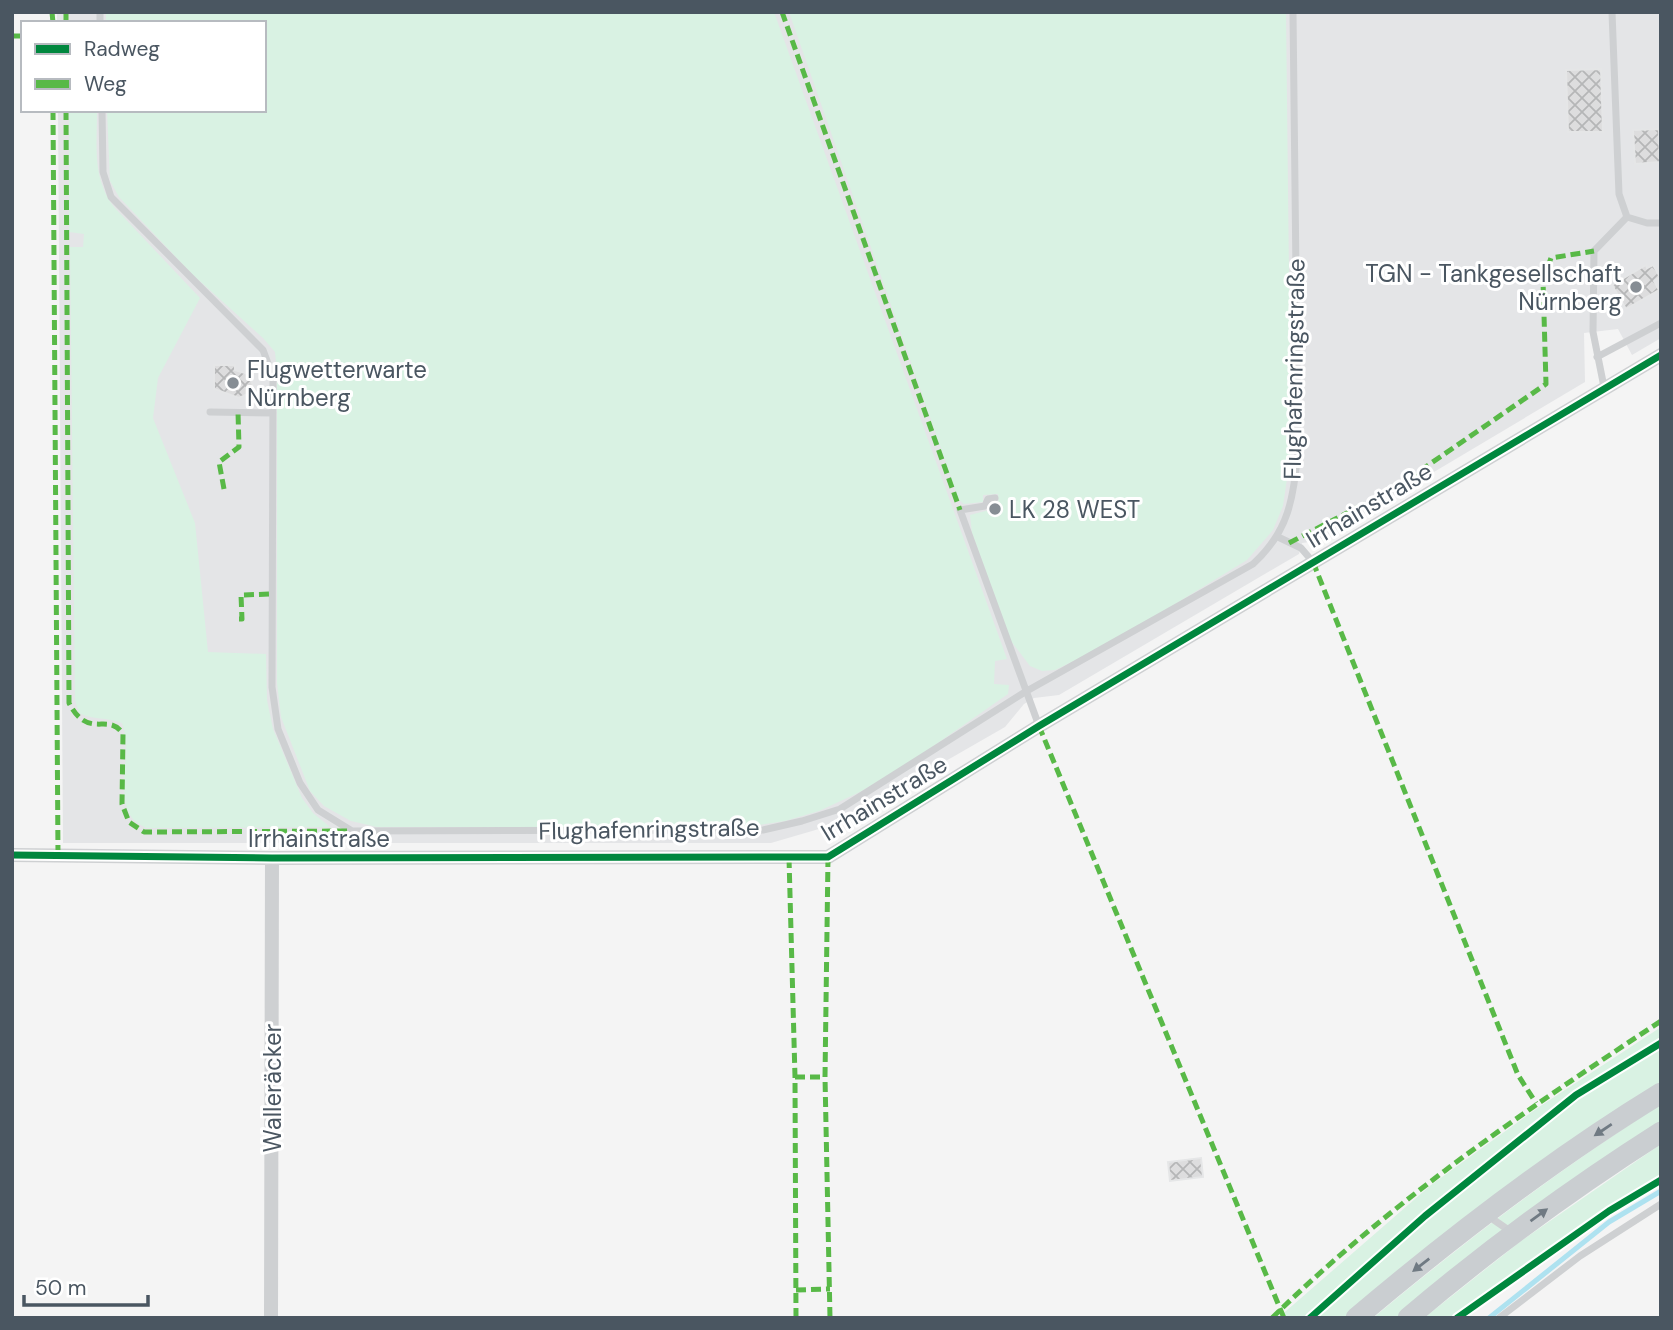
<svg xmlns="http://www.w3.org/2000/svg" width="1673" height="1330" font-family="'DM Sans',sans-serif">
	<style>
		.airport { fill: #e4e5e7 }
		.grass { fill: #d9f2e3 }
		.lines { fill: none; stroke-linecap: round; stroke-linejoin: round }
		.stream { stroke: #aee2f0; stroke-width: 5 }
		.building { fill: url(#building-cross-hatch); stroke: #e5e6e7; stroke-width: 2 }
		.service { stroke: #ced0d2; stroke-width: 7 }
		.minor { stroke: #ced0d2; stroke-width: 14 }
		.primary { stroke: #caced1; stroke-width: 21 }
		.quiet { stroke: #58b947; stroke-width: 5; stroke-dasharray: 10 5; stroke-linecap: butt }
		.cycleway-casing { stroke: #fff; stroke-width: 11 }
		.cycleway { stroke: #00873e; stroke-width: 7 }
		.oneway { fill: #707a83 }
		.poi-dot { fill: #868d94; stroke: #fff; stroke-width: 2.5 }
		.labels { text-anchor: middle; dominant-baseline: central; stroke-width: 6; stroke-linejoin: round; paint-order: stroke }
		.poi-label { font-size: 24px; fill: #4a5661; stroke: #fff; text-anchor: start }
		.street-label { font-size: 24px; fill: #4a5661; stroke: #fff }
	</style>
	<defs>
		<pattern id="building-cross-hatch" width="8" height="8" patternUnits="userSpaceOnUse" patternTransform="scale(1.75)"><rect width="8" height="8" fill="#ddddde"/><path d="M0 0l8 8M0 8l8-8" fill="none" stroke="#b5b6b7"/></pattern>
	</defs>
	<rect width="100%" height="100%" fill="#f4f4f4"/>
	<path class="airport" d="M57 12H1661V338L1632 355 1618 329 1584 333 1585 382 1318 541 1302 543 1299 554 1059 695 1034 698 1024 704 1005 727 836 824 771 843H63L58 110H264V23H57Z"/>
	<path class="grass" d="M106 12H774L1007 659 995 661 994 684 1009 685 1008 694 912 761 860 792 819 811 785 821 752 826 681 827H377L351 821 324 806 310 791 281 717 277 683V373L275 352 263 338 191 273 119 197 110 181 107 110H264V23H106Z
		M789 12H1286L1291 451 1283 506 1273 530 1247 560 1113 642 1055 670 1042 671 1030 666 1011 641 972 533 970 515 989 510 991 514 999 515 998 494 983 495V502L964 504 959 500Z
		M69 110H97C97 146 92 178 114 207L200 298 158 378 153 418 195 523 208 652 266 654 267 700 273 729 302 798 313 813 330 827 146 828C141 825 135 822 132 818 115 795 133 750 122 723 107 717 93 720 79 713L75 700 70 247H83L84 234 69 232Z
		M1661 1027V1081L1344 1318H1278L1431 1185 1536 1109Z
		M1661 1104V1122L1396 1318H1373C1465 1241 1560 1169 1661 1104Z
		M1661 1144V1176L1607 1208 1453 1318H1424L1521 1241Z"/>
	<g class="lines">
		<path class="stream" d="M1489 1318 1609 1222 1661 1191"/>
	</g>
	<path class="building" d="M1601 69 1603 132H1568L1566 70Z
		M1659 129 1660 162 1635 164 1633 130Z
		M1646 265 1647 268 1653 265 1660 277 1654 281 1659 290 1626 309 1612 285Z
		M214 365H235V370L248 374 253 385 250 393 239 398 214 389Z
		M1201 1158 1203 1177 1170 1181 1168 1162Z"/>
	<g class="lines">
		<path class="service" d="M100 12V23
			M1612 12 1619 194 1627 217 1647 223H1661
			M102 110 103 172 111 197 263 350 273 377 272 687 278 729 300 783 318 810 352 831 763 830 802 821 840 809 1025 692 1253 564C1290 530 1293 498 1298 450L1293 12
			M1597 357 1661 323
			M1604 387 1593 332 1594 251 1627 217
			M210 412 273 413
			M995 498 988 499 985 506 960 510 1039 726
			M1278 537 1301 548 1313 562
			M1494 1220 1507 1229
			M1499 1318 1580 1256 1661 1204"/>
		<path class="minor" d="M12 855 272 858 828 857 1039 726 1661 355
			M271 1318 272 858"/>
		<path class="primary" d="M1356 1318C1453 1236 1553 1159 1661 1093
			M1408 1318C1488 1250 1573 1188 1661 1132"/>
		<path class="quiet" d="M52 12 53 23
			M782 12 960 510
			M66 23V12
			M12 36H23
			M53 110 58 856
			M66 110 69 703C89 741 108 711 123 734L122 804 129 822 144 832 352 831
			M224 489 219 462 239 447 238 412
			M1289 543 1395 488 1546 384 1543 280 1551 258 1594 251
			M1313 562 1518 1075 1536 1103
			M239 619H242L241 595 271 594
			M1039 726 1284 1318
			M828 857 825 1077 830 1318
			M789 858 795 1077 796 1318
			M795 1077H825
			M796 1290 830 1289
			M1272 1318C1389 1203 1524 1111 1661 1021"/>
		<g class="cycleway-casing">
			<path id="cycleway" d="M12 855 272 858 828 857 1039 726 1661 355
				M1310 1318 1425 1216 1576 1095 1661 1043
				M1457 1318 1609 1211 1661 1180"/>
		</g>
		<use href="#cycleway" class="cycleway"/>
	</g>
	<defs><path id="oneway-solid" d="M-6-.8H1V-3.2L6.5 0L1 3.2V.8H-6Z" transform="scale(1.75)"/></defs>
	<g class="oneway">
		<use href="#oneway-solid" transform="translate(1603 1130) rotate(146)"/>
		<use href="#oneway-solid" transform="translate(1539 1215) rotate(-36)"/>
		<use href="#oneway-solid" transform="translate(1421 1265) rotate(142)"/>
	</g>
	<g class="poi-dot">
		<circle cx="1636" cy="287" r="7"/>
		<circle cx="233" cy="383" r="7"/>
		<circle cx="995" cy="509" r="7"/>
	</g>
	<g class="labels">
		<g class="poi-label">
			<text x="1622" y="273" text-anchor="end">TGN - Tankgesellschaft<tspan x="1622" dy="28">Nürnberg</tspan></text>
			<text x="247" y="369">Flugwetterwarte<tspan x="247" dy="28">Nürnberg</tspan></text>
			<text x="1009" y="509">LK 28 WEST</text>
		</g>
		<g class="street-label">
			<text transform="translate(1294 369) rotate(-89)">Flughafenringstraße</text>
			<text transform="translate(1369 505) rotate(-31)">Irrhainstraße</text>
			<text transform="translate(884 798) rotate(-31)">Irrhainstraße</text>
			<text transform="translate(649 829) rotate(-1)">Flughafenringstraße</text>
			<text x="319" y="838">Irrhainstraße</text>
			<text transform="translate(272 1088) rotate(-90)">Walleräcker</text>
		</g>
	</g>
	<rect width="1673" height="1330" fill="none" stroke="#4a5661" stroke-width="28"/>
	<rect x="21" y="21" width="245" height="91" fill="#ffffff" stroke="#b7bbc0" stroke-width="2"/>
	<rect x="35" y="44" width="35" height="10" fill="#00873e" stroke="#b7bbc0" stroke-width="2"/>
	<text x="84" y="56" font-size="21" fill="#4a5661">Radweg</text>
	<rect x="35" y="79" width="35" height="10" fill="#58b947" stroke="#b7bbc0" stroke-width="2"/>
	<text x="84" y="91" font-size="21" fill="#4a5661">Weg</text>
	<path d="M24 1295v10h124v-10" fill="none" stroke="#4a5661" stroke-width="3.5"/>
	<text x="35" y="1295" font-size="21" fill="#4a5661" stroke="#ffffff" stroke-width="5" paint-order="stroke">50 m</text>
</svg>
